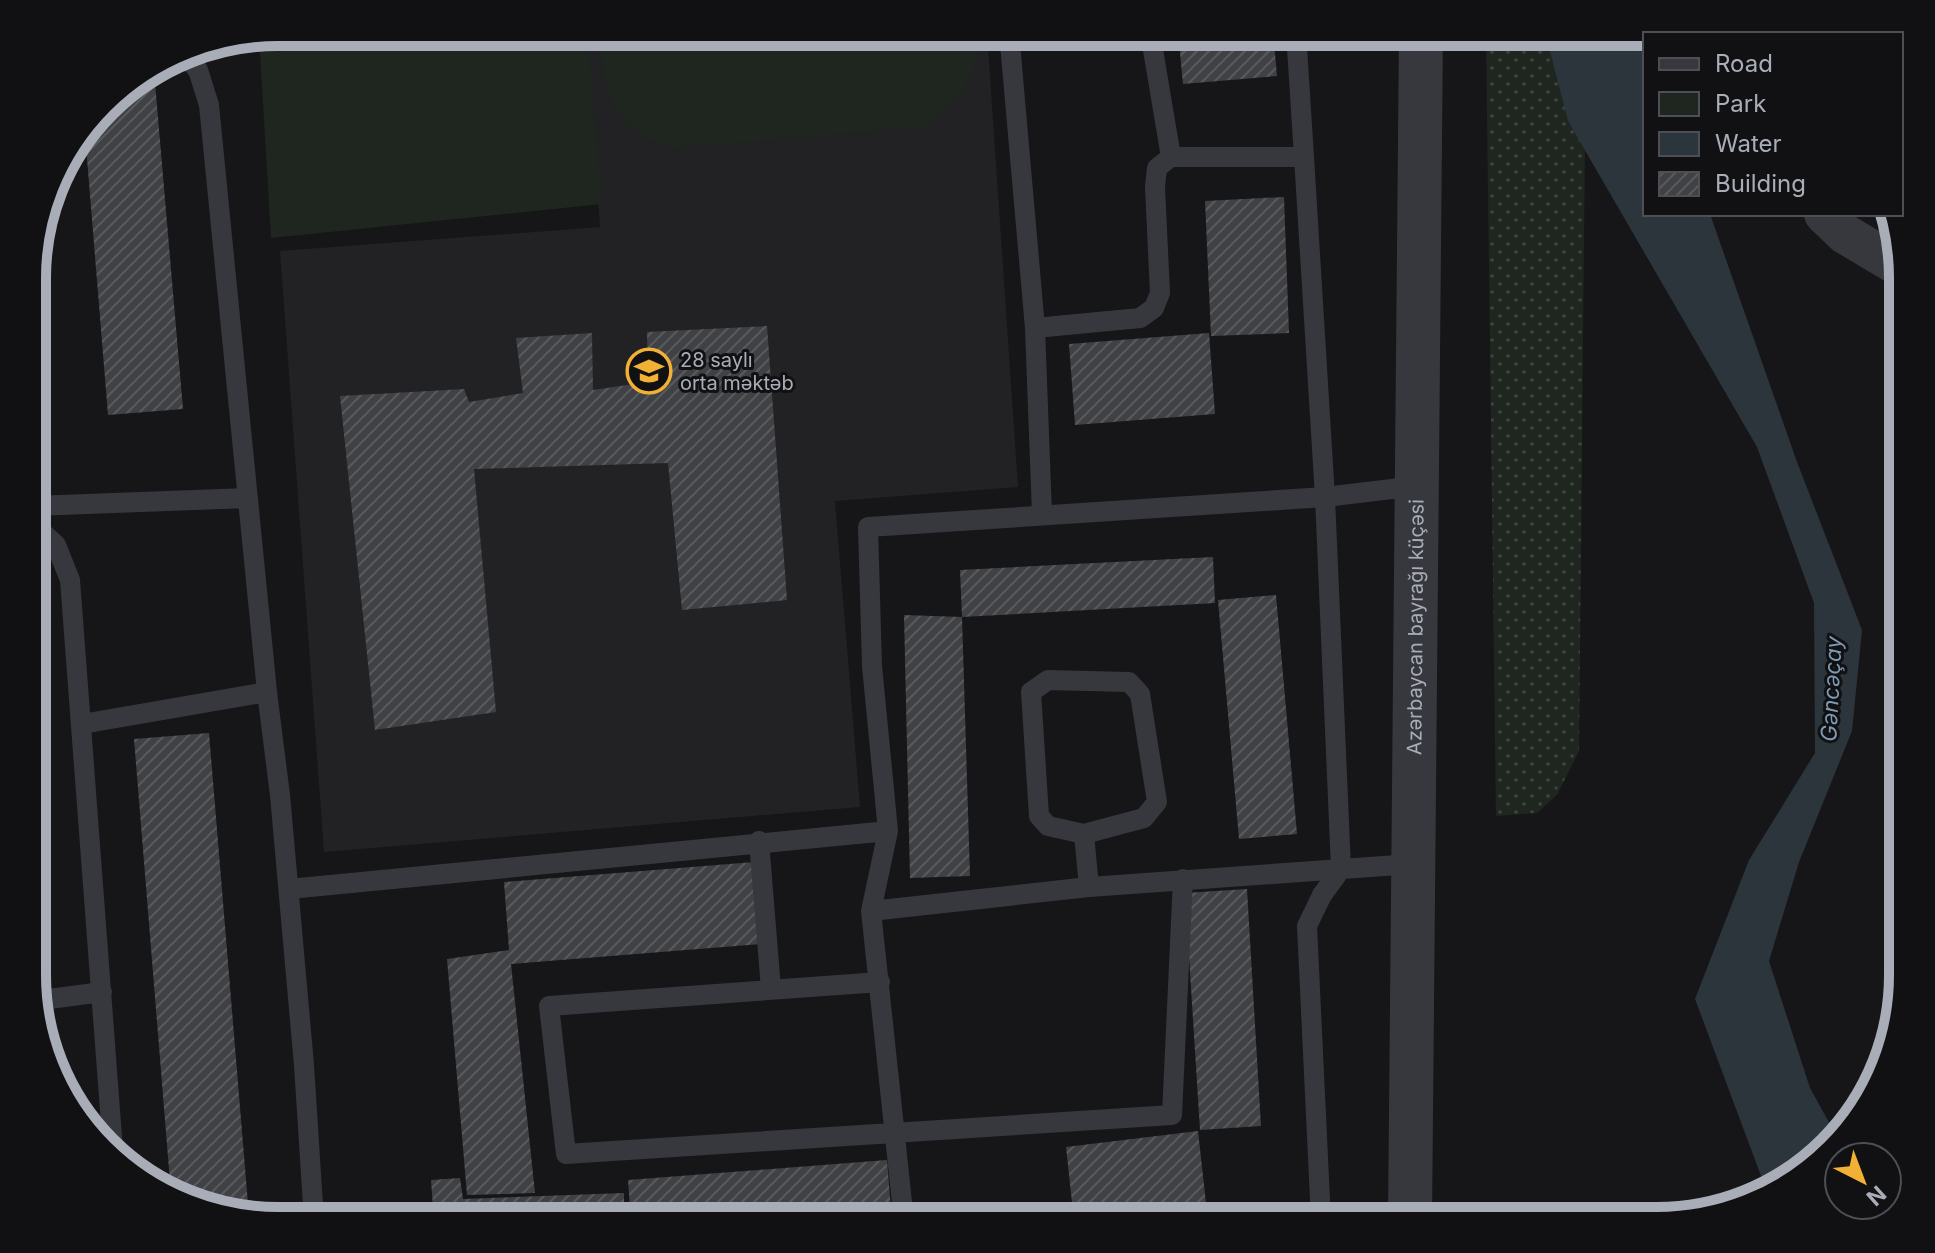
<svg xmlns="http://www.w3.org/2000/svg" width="1935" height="1253" font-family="Inter,sans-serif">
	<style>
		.built { fill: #222225 }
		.grass { fill: url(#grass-dots) }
		.park { fill: #1e261f }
		.water { fill: #2c353c }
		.building { fill: url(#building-hatch) }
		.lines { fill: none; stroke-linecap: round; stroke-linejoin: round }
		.service { stroke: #37383d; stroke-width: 20 }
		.minor { stroke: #37383d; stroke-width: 40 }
		.tertiary { stroke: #37383d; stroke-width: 44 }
		.labels { text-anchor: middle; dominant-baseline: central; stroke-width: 6; stroke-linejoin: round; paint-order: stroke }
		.poi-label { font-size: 20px; fill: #a8adb8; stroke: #111113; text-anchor: start }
		.street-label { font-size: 20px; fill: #a8adb8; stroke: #111113 }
		.water-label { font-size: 22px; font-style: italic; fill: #7f9bb3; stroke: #111113 }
		.rim { fill: none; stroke: #a8adb8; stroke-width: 10 }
	</style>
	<defs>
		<pattern id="grass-dots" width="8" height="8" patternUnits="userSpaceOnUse" patternTransform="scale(2)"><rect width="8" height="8" fill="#1e261f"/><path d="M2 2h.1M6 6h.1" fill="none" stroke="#3c433d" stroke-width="1.8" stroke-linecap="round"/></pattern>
		<pattern id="building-hatch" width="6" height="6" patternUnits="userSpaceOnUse" patternTransform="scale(2)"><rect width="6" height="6" fill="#404145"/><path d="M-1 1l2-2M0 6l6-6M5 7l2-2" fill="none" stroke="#595a5e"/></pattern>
	</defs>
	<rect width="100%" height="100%" fill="#161618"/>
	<path class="built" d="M586 32H987L1018 487 835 501 860 807 324 852 280 251 600 227Z"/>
	<path class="grass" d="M1486 32H1586L1579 751 1557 795 1537 813 1496 816Z"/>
	<path class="park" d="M278 32H587L602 204 271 238 259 36Z
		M601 32H977C983 71 955 107 923 127L672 148C612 131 601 87 601 32Z"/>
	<path class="water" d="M1545 32H1652L1645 34V214H1710L1797 462 1862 630 1852 731 1799 862 1769 961 1810 1088 1836 1135 1779 1188 1767 1192 1695 999 1749 860 1815 753 1814 603 1757 447 1568 121Z"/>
	<path class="building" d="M1178 32H1273L1277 76 1183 84Z
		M154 71 183 409 108 415 85 134 116 93Z
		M1284 197 1289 333 1211 336 1205 201Z
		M767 326 787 600 682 610 668 463 474 469 496 712 375 730 340 396 464 389 469 402 523 393 516 338 592 333 593 390 648 382 647 332Z
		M1209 333 1215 414 1075 425 1069 344Z
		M1213 557 1215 603 962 617 960 570Z
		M1276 595 1297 834 1239 839 1218 600Z
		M904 615 962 617 970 876 910 878Z
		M209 733 249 1216 199 1208 171 1194 134 739Z
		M754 862 761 944 511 964 535 1193 467 1195 447 959 509 950 504 882Z
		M1247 889 1261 1126 1200 1130 1185 893Z
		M1198 1131 1207 1212 1132 1221H1074L1066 1147Z
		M887 1160 892 1221H631L628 1180Z
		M460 1178 463 1199 624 1193V1221H434L431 1180Z"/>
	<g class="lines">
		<path class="service" d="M1009 32 1035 328 1042 514
			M1150 32 1171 157
			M1296 32 1304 157
			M182 52 198 70 209 105 267 692 280 795 304 1065 314 1221
			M1035 328 1140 318 1154 308 1160 293 1155 187 1157 168 1171 157H1304L1325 497 1341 869 1322 895 1307 926 1321 1221
			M34 506 248 498
			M34 525 56 545 70 580 113 1150
			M1048 680 1129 682 1140 694 1157 802 1144 818 1084 834 1048 826 1039 816 1031 692Z
			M82 724 267 692
			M1084 834 1089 887
			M759 841 771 989
			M289 889 888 831
			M871 911 1089 887 1412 864
			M880 982 549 1006 566 1154 1172 1115 1183 879
			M34 1001 102 992
			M904 1221 871 911 888 831 872 666 868 527 1325 497 1417 486"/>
		<path class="minor" d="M1824 214 1845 234 1902 268"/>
		<path class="tertiary" id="s1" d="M1410 1221 1421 32"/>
	</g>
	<defs>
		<g id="school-ring" transform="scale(2.3)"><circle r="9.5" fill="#111113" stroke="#f2b134" stroke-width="1.5"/><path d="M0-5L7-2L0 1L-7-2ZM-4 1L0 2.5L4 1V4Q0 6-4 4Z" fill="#f2b134"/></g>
	</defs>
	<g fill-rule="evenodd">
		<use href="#school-ring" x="649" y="371"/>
	</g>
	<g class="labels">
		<g class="poi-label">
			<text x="680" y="360">28 saylı<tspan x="680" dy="23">orta məktəb</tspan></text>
		</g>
		<g class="street-label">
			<text stroke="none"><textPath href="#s1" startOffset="594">Azərbaycan bayrağı küçəsi</textPath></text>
		</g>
		<g class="water-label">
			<text transform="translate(1831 689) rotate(-87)">Gəncəçay</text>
		</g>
	</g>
	<path d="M0 0H1935V1253H0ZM278 46H1657A232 232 0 0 1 1889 278V975A232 232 0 0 1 1657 1207H278A232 232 0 0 1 46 975V278A232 232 0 0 1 278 46Z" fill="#111113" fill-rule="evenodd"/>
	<path class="rim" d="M278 46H1657A232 232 0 0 1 1889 278V975A232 232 0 0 1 1657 1207H278A232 232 0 0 1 46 975V278A232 232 0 0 1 278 46Z"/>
	<rect x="1643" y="32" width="260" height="184" fill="#111113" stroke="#4d4f55" stroke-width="2"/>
	<rect x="1659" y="58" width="40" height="12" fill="#37383d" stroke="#4d4f55" stroke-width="2"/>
	<text x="1715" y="72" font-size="24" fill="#a8adb8">Road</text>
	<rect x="1659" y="92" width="40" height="24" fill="#1e261f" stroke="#4d4f55" stroke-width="2"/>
	<text x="1715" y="112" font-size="24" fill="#a8adb8">Park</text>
	<rect x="1659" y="132" width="40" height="24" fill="#2c353c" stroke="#4d4f55" stroke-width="2"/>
	<text x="1715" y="152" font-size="24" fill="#a8adb8">Water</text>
	<rect x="1659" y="172" width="40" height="24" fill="url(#building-hatch)" stroke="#4d4f55" stroke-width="2"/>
	<text x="1715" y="192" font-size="24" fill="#a8adb8">Building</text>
	<g transform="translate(1863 1181) rotate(138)"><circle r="38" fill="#111113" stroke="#4d4f55" stroke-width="2"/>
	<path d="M0-6L14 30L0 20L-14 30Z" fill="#f2b134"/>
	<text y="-12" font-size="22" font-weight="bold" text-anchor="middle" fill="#a8adb8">N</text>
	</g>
</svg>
